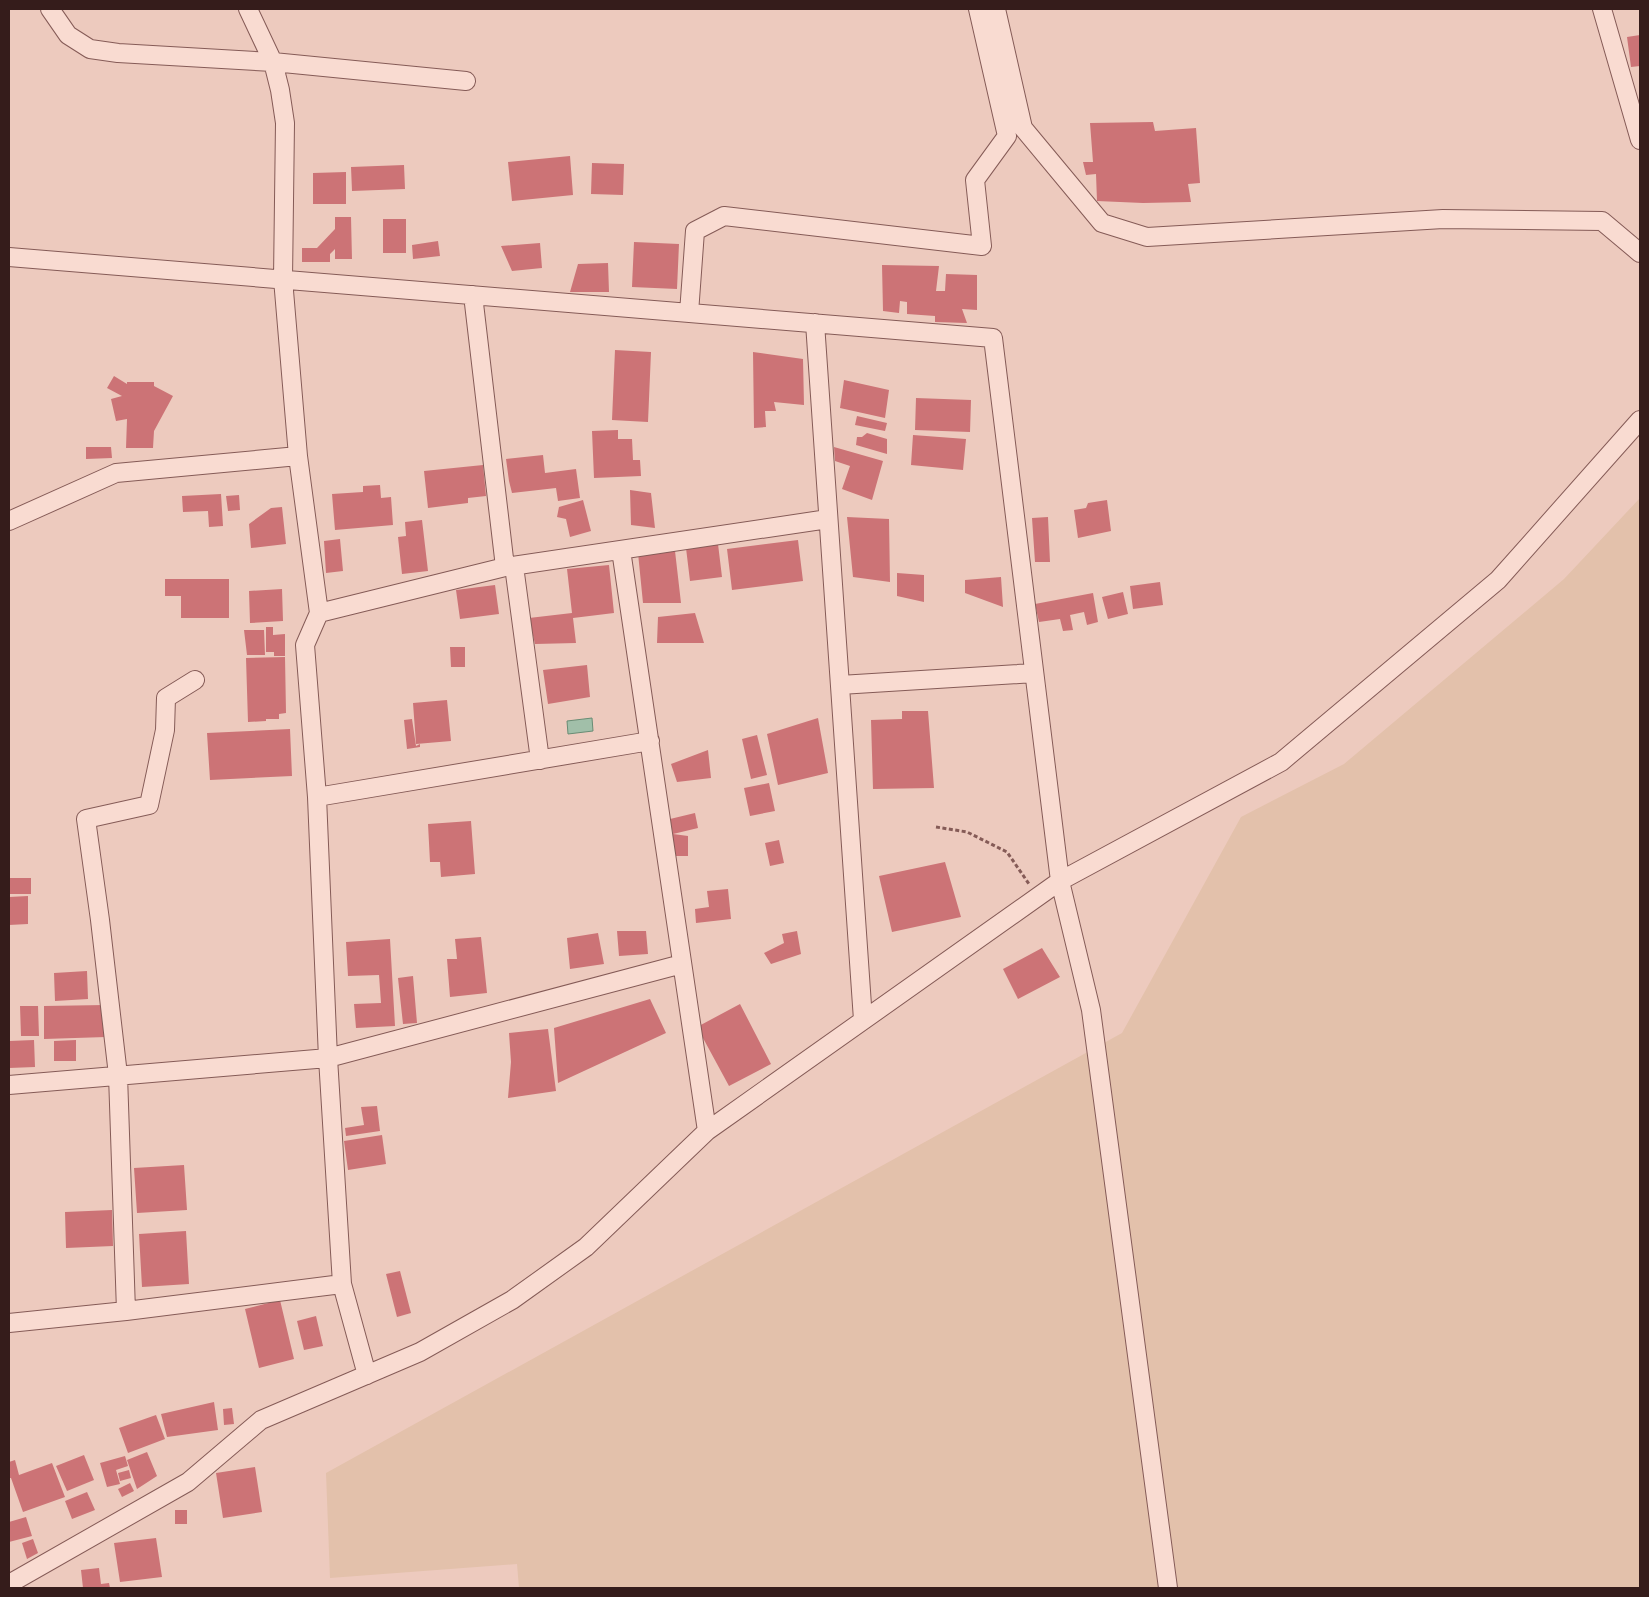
<svg xmlns="http://www.w3.org/2000/svg" width="1649" height="1597" font-family="'PT Serif',serif">
	<style>
		.farmland { fill: #e3c1ab }
		.water { fill: #a1bfa9; stroke: #698c74 }
		.building { fill: #cc7376 }
		.lines { fill: none; stroke-linecap: round; stroke-linejoin: round }
		.minor-casing { stroke: #855b57; stroke-width: 20 }
		.path { stroke: #855b57; stroke-width: 3; stroke-dasharray: 4 2.5; stroke-linecap: butt }
		.minor { stroke: #f9dbd1; stroke-width: 18 }
	</style>
	<rect width="100%" height="100%" fill="#edcabe"/>
	<path class="farmland" d="M1640 498V1588H519L517 1564 330 1578 326 1473 1122 1033 1241 817 1344 764 1564 579Z"/>
	<path class="water" d="M592 718 593 731 568 734 567 721Z"/>
	<path class="building" d="M1640 35V66L1631 67 1627 37Z
		M1153 122 1155 131 1196 128 1200 183 1188 184 1191 202 1143 203 1097 201 1096 174 1086 175 1083 162H1093L1090 123Z
		M570 156 573 195 512 201 508 162Z
		M592 163 624 164 623 195 591 194Z
		M404 165 405 189 352 191 351 167Z
		M346 172V204H313V173Z
		M335 217H351L352 259H335V249L330 254V262H302V248H317L335 229Z
		M383 219H406V253H383Z
		M438 241 440 256 413 259 412 245Z
		M634 242 679 244 677 289 632 287Z
		M540 243 542 268 512 271 501 246Z
		M608 263 609 292H570L578 264Z
		M882 265 939 266 936 291H945L946 274 977 275V310L962 309 967 323 935 322V316L907 314V302L900 301 899 313 883 311Z
		M615 350 651 352 648 422 612 420Z
		M753 352 803 359 804 405 774 402 776 411H765L766 427 754 428Z
		M114 376 127 384V382H154V386L173 396 154 431 153 448H126L127 419 116 421 111 399 122 396 107 388Z
		M844 380 889 390 885 418 840 408Z
		M916 398 971 400 970 432 915 430Z
		M857 416 887 423 885 431 855 425Z
		M618 430V439H632L633 460H640L641 476 594 478 592 431Z
		M867 433 887 439V454L856 445 857 437H862Z
		M913 435 966 439 963 470 911 465Z
		M86 447H111L112 458 86 459Z
		M834 447 883 461 872 500 842 489 850 466 835 461Z
		M543 455 545 473 576 469 580 498 558 501 556 488 512 493 509 481 506 459Z
		M483 465 486 496 468 498V503L428 508 424 471Z
		M380 485 381 498 391 497 393 525 335 530 332 494 363 492V486Z
		M630 490 651 493 655 528 631 525Z
		M221 494 223 526 209 527 208 511 183 512 182 496Z
		M239 495 240 510 228 511 226 496Z
		M583 500 591 531 570 537 566 519 557 517 559 507Z
		M1107 500 1111 531 1078 538 1074 510 1086 508 1088 503Z
		M282 507 286 544 251 548 249 524 271 508Z
		M847 517 889 519 890 582 853 577Z
		M1048 517 1050 562H1035L1032 518Z
		M422 520 428 571 402 574 398 537 406 536 405 522Z
		M340 539 343 571 326 573 324 541Z
		M798 540 803 581 732 590 727 549Z
		M718 544 722 577 690 581 686 548Z
		M675 551 681 603H643L638 553Z
		M609 565 614 613 573 618 576 643 535 644 529 618 572 613 567 569Z
		M897 573 924 575V602L897 596Z
		M1001 577 1003 607 965 593V580Z
		M165 579H229V618H181V596H165Z
		M1160 582 1163 605 1133 609 1130 586Z
		M495 585 499 614 460 619 456 590Z
		M282 589 283 621 250 623 249 591Z
		M1123 592 1128 614 1108 619 1102 597Z
		M1093 593 1098 622 1087 625 1084 612 1070 615 1073 630 1063 631 1060 619 1039 622 1035 604Z
		M695 613 704 643H657L658 617Z
		M266 627H273V635L285 634V656H274V652H266Z
		M244 630H264L265 655H247Z
		M450 647H465V667H451Z
		M285 657 286 713 279 714V719H266V721L248 722 246 658Z
		M587 665 590 697 548 704 543 670Z
		M447 700 451 741 416 744 413 703Z
		M902 711H928L934 788 873 789 871 720 902 719Z
		M818 718 828 773 778 785 767 734Z
		M412 719 416 746 420 744V747L407 749 404 720Z
		M290 729 292 776 210 780 207 733Z
		M757 735 767 775 751 779 742 739Z
		M708 750 711 778 677 782 671 764Z
		M769 783 775 811 750 816 744 788Z
		M695 813 698 828 673 834 670 819Z
		M471 821 475 874 441 877 440 862H430L428 824Z
		M673 834 688 836V856H670L668 837Z
		M779 840 784 863 770 866 765 843Z
		M945 862 961 917 892 932 879 876Z
		M9 878H31V894H9Z
		M728 889 731 919 696 923 695 909 709 907 707 891Z
		M28 896V924L9 925V897Z
		M617 931H646L648 954 619 956Z
		M797 931 801 954 771 964 764 953 784 943 782 934Z
		M598 933 604 964 570 969 567 938Z
		M481 937 487 993 450 997 447 959H457L455 939Z
		M390 939 395 1026 356 1028 354 1004 381 1003 379 975 348 976 346 942Z
		M1042 948 1060 977 1018 999 1003 969Z
		M87 971 88 999 55 1001 54 973Z
		M413 976 417 1023 403 1024 398 978Z
		M650 999 666 1033 558 1083 554 1028Z
		M740 1004 771 1064 729 1086 697 1027Z
		M105 1005 106 1037 44 1039V1006Z
		M20 1006H38L39 1036H21Z
		M548 1029 556 1091 508 1098 511 1062 509 1033Z
		M34 1040 35 1067 9 1068V1041Z
		M76 1040V1061H54V1041Z
		M377 1106 380 1131 346 1136 345 1128 364 1125 361 1107Z
		M382 1135 386 1164 348 1170 344 1141Z
		M184 1165 187 1210 137 1213 134 1168Z
		M112 1210 113 1246 66 1248 65 1212Z
		M186 1231 189 1284 142 1287 139 1234Z
		M400 1271 411 1313 397 1317 386 1274Z
		M280 1300 294 1359 259 1368 245 1309Z
		M316 1316 323 1346 304 1350 297 1321Z
		M214 1402 218 1430 167 1437 161 1414Z
		M232 1408 234 1424 224 1425 223 1409Z
		M156 1415 165 1439 128 1453 119 1428Z
		M147 1452 157 1476 137 1489 127 1460Z
		M84 1455 94 1480 67 1491 56 1466Z
		M125 1456 128 1466 116 1470 120 1484 107 1487 100 1463Z
		M15 1460 19 1475 52 1463 65 1497 23 1512 11 1478H9V1462Z
		M255 1467 262 1512 223 1518 216 1473Z
		M129 1470 131 1478 120 1481 118 1473Z
		M130 1483 134 1491 122 1497 118 1489Z
		M87 1492 95 1510 72 1519 65 1501Z
		M175 1510H187V1524H175Z
		M26 1517 32 1536 9 1542V1522Z
		M156 1538 162 1577 120 1582 114 1543Z
		M33 1539 38 1553 27 1559 22 1543Z
		M99 1568 101 1584 109 1583 110 1588H83L81 1570Z"/>
	<g class="lines">
		<g class="minor-casing">
			<path id="minor" d="M50 9 68 35 90 49 118 53 273 62 466 81
				M248 9 273 62 280 90 285 123 283 279 298 456 319 613 305 645 317 797 328 1058 342 1284 367 1375
				M996 9 1023 128 1102 223 1147 237 1443 219 1602 221 1640 253
				M1602 9 1640 140
				M9 257 993 338 1060 881 1091 1010 1168 1588
				M473 295 505 567
				M689 313 695 231 724 216 982 246 975 180 1007 136 978 9
				M815 323 863 1020
				M9 521 116 473 298 456
				M621 550 707 1131
				M514 566 540 760
				M319 613 505 567 828 519
				M840 685 1034 673
				M317 797 650 741
				M9 1085 328 1058 682 964
				M126 1311 118 1075 100 920 86 819 149 805 165 730 166 698 195 680
				M9 1323 126 1311 342 1284
				M9 1584 188 1482 261 1420 420 1352 512 1300 586 1247 707 1131 1060 881 1281 762 1498 580 1640 420"/>
		</g>
		<path class="path" d="M936 827 967 832 1007 852 1029 884"/>
		<use href="#minor" class="minor"/>
	</g>
	<rect width="1649" height="1597" fill="none" stroke="#351c1b" stroke-width="20"/>
</svg>
